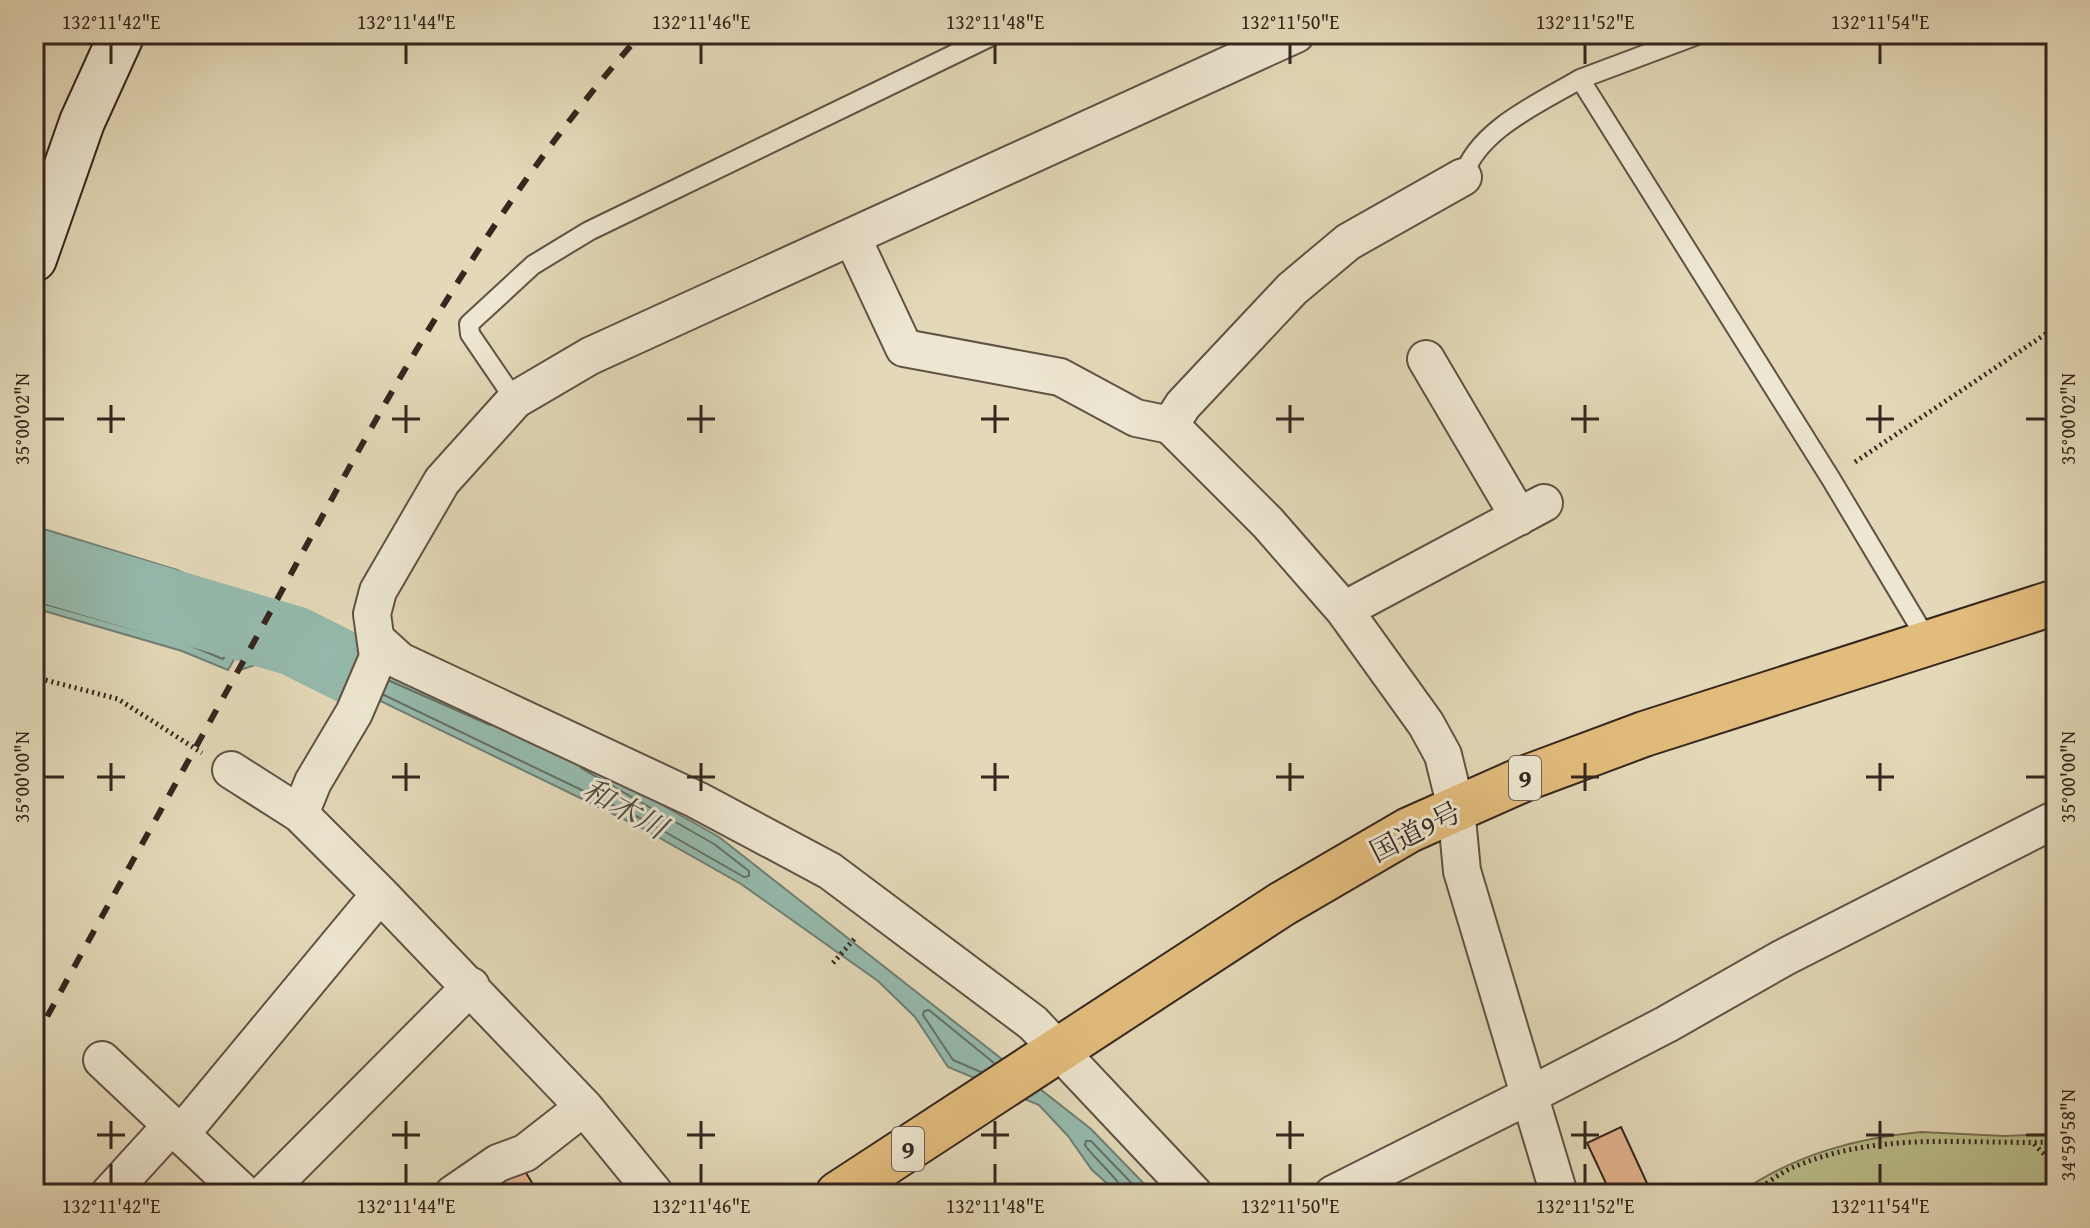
<svg xmlns="http://www.w3.org/2000/svg" width="2090" height="1228" font-family="'Gentium Book Plus','Noto Serif JP',serif">
	<style>
		.green { fill: #b9bd8a; stroke: #777254; stroke-width: 2 }
		.water { fill: #95baad; stroke: #6f7f74; stroke-width: 2 }
		.lines { fill: none; stroke-linecap: round; stroke-linejoin: round }
		.shore { stroke: #657066; stroke-width: 2 }
		.river { stroke: #95baad; stroke-width: 70 }
		.building { fill: #e2b28c; stroke: #35261f; stroke-width: 2 }
		.lane-casing { stroke: #605245; stroke-width: 22 }
		.street-casing { stroke: #605245; stroke-width: 40 }
		.secondary-casing { stroke: #35261f; stroke-width: 48 }
		.highway-casing { stroke: #35261f; stroke-width: 48 }
		.path { stroke: #35261f; stroke-width: 5; stroke-dasharray: 2 4; stroke-linecap: butt }
		.lane { stroke: #ede6d0; stroke-width: 18 }
		.street { stroke: #ede6d0; stroke-width: 36 }
		.secondary { stroke: #ede6d0; stroke-width: 44 }
		.highway { stroke: #e2bc7c; stroke-width: 44 }
		.rail { stroke: #35261f; stroke-width: 6; stroke-dasharray: 14 14; stroke-linecap: butt }
		.ticks { fill: none; stroke: #35261f; stroke-width: 3 }
		.labels { text-anchor: middle; dominant-baseline: central; stroke-width: 6; stroke-linejoin: round; paint-order: stroke }
		.shield { fill: #ede6d0; stroke: #6c6054; stroke-width: 2 }
		.shield-label { font-size: 26px; font-weight: bold; fill: #35261f }
		.street-label { font-size: 28px; fill: #35261f; stroke: #ede6d0 }
		.water-label { font-size: 30px; font-style: italic; fill: #4d4b42; stroke: #ede6d0 }
		.neatline { fill: none; stroke: #35261f; stroke-width: 3 }
		.ticks-label { font-size: 20px; text-anchor: middle; fill: #35261f }
	</style>
	<rect width="100%" height="100%" fill="#e3d8b7"/>
	<filter id="stains"><feTurbulence type="fractalNoise" baseFrequency=".0025" numOctaves="4"/><feColorMatrix values="0 0 0 0 .2 0 0 0 0 .09 0 0 0 0 .02 0 0 0 .5 -.17"/></filter>
	<radialGradient id="worn" r=".72"><stop offset=".6" stop-color="#630" stop-opacity="0"/><stop offset="1" stop-color="#630" stop-opacity=".3"/></radialGradient>
	<path class="green" d="M1921 1132 2004 1136 2056 1134V1194H1738C1794 1155 1855 1138 1921 1132Z"/>
	<path class="water" d="M34 526 177 570 263 609 228 670 182 651 34 608Z
		M274 612 358 651 392 673 567 751 719 837 1091 1129 1154 1194H1119L1092 1170 1068 1136 1039 1105 948 1067 915 1017 878 981 741 884 642 828 286 655 240 670Z"/>
	<g class="lines">
		<path class="shore" d="M34 534 174 578 250 615 223 659 184 643 34 601
			M34 544 170 587 236 620 218 646 187 634 34 591
			M34 557 166 598 217 621 219 626 213 631 34 579
			M348 676 289 647 267 653 263 648 279 624 356 659
			M390 681 490 725
			M384 695 646 821 744 877 749 876V871L714 844 581 768
			M981 1072 953 1060 923 1015 924 1011 929 1010 994 1063
			M1124 1194C1122 1181 1094 1159 1085 1145L1086 1141H1091L1142 1194"/>
		<path class="river" d="M34 564 294 641 350 669"/>
	</g>
	<path class="building" d="M1621 1127 1652 1194H1611L1587 1143Z
		M523 1168 539 1194H494L490 1188Z"/>
	<g class="lines">
		<g class="lane-casing">
			<path id="lane" d="M1700 34 1580 79 1831 479 1929 643
				M1463 177C1478 129 1540 103 1580 79
				M515 400 470 334 469 324 533 265 589 231 996 34"/>
		</g>
		<g class="street-casing">
			<path id="street" d="M852 237 904 348 1060 377 1136 418 1170 425 1268 523 1344 610 1426 724 1443 755 1456 808 1462 871 1559 1194
				M1426 359 1519 517
				M1170 425 1183 405 1292 289 1348 242 1463 177
				M1344 610 1544 503
				M378 641 400 661 697 800 830 871 1033 1023 1194 1194
				M231 770 300 814 380 894 584 1107 655 1194
				M300 814 313 782 354 713 378 657 372 614 378 591 442 481 515 400 590 356 1296 34
				M102 1060 244 1194
				M181 1134 380 894
				M109 1194 171 1126
				M264 1194 471 986
				M453 1194 498 1163 525 1153 584 1107
				M1333 1194 1532 1094 1667 1024 1783 958 2056 819"/>
		</g>
		<g class="secondary-casing">
			<path id="secondary" d="M34 259 82 122 122 34"/>
		</g>
		<g class="highway-casing">
			<path id="highway" d="M838 1194 1282 904 1409 830 1526 778 1644 734 2056 602"/>
		</g>
		<path class="path" d="M1855 462 2056 327
			M34 677 118 699 202 753
			M833 963 856 937
			M2034 1144 2056 1166
			M1752 1194C1765 1185 1779 1173 1794 1167 1881 1130 1965 1145 2056 1142"/>
		<use href="#lane" class="lane"/>
		<use href="#street" class="street"/>
		<use href="#secondary" class="secondary"/>
		<use href="#highway" class="highway"/>
		<path class="rail" d="M34 1041C112 896 194 752 273 607 381 408 489 205 641 34"/>
	</g>
	<path class="ticks" d="M111 44V64M406 44V64M701 44V64M995 44V64M1290 44V64M1585 44V64M1880 44V64M111 405V433M406 405V433M701 405V433M995 405V433M1290 405V433M1585 405V433M1880 405V433M44 419H64M97 419H125M392 419H420M687 419H715M981 419H1009M1276 419H1304M1571 419H1599M1866 419H1894M2026 419H2046M111 763V791M406 763V791M701 763V791M995 763V791M1290 763V791M1585 763V791M1880 763V791M44 777H64M97 777H125M392 777H420M687 777H715M981 777H1009M1276 777H1304M1571 777H1599M1866 777H1894M2026 777H2046M111 1121V1149M406 1121V1149M701 1121V1149M995 1121V1149M1290 1121V1149M1585 1121V1149M1880 1121V1149M97 1135H125M392 1135H420M687 1135H715M981 1135H1009M1276 1135H1304M1571 1135H1599M1866 1135H1894M2026 1135H2046M111 1164V1184M406 1164V1184M701 1164V1184M995 1164V1184M1290 1164V1184M1585 1164V1184M1880 1164V1184"/>
	<g class="labels">
		<g class="shield">
			<rect x="1509" y="756" width="32" height="44" rx="6"/>
			<rect x="892" y="1127" width="32" height="44" rx="6"/>
		</g>
		<g class="shield-label">
			<text x="1525" y="778">9</text>
			<text x="908" y="1149">9</text>
		</g>
		<g class="street-label">
			<text transform="translate(1415 831) rotate(-27)">国道9号</text>
		</g>
		<g class="water-label">
			<text transform="translate(625 808) rotate(29)">和木川</text>
		</g>
	</g>
	<rect width="2090" height="1228" fill="none" stroke="#e3d8b7" stroke-width="88"/>
	<rect x="44" y="44" width="2002" height="1140" class="neatline"/>
	<g class="ticks-label">
		<text x="111" y="29">132°11'42"E</text>
		<text x="406" y="29">132°11'44"E</text>
		<text x="701" y="29">132°11'46"E</text>
		<text x="995" y="29">132°11'48"E</text>
		<text x="1290" y="29">132°11'50"E</text>
		<text x="1585" y="29">132°11'52"E</text>
		<text x="1880" y="29">132°11'54"E</text>
		<text transform="translate(22 419) rotate(-90)" y="7">35°00'02"N</text>
		<text transform="translate(2068 419) rotate(-90)" y="7">35°00'02"N</text>
		<text transform="translate(22 777) rotate(-90)" y="7">35°00'00"N</text>
		<text transform="translate(2068 777) rotate(-90)" y="7">35°00'00"N</text>
		<text transform="translate(2068 1135) rotate(-90)" y="7">34°59'58"N</text>
		<text x="111" y="1213">132°11'42"E</text>
		<text x="406" y="1213">132°11'44"E</text>
		<text x="701" y="1213">132°11'46"E</text>
		<text x="995" y="1213">132°11'48"E</text>
		<text x="1290" y="1213">132°11'50"E</text>
		<text x="1585" y="1213">132°11'52"E</text>
		<text x="1880" y="1213">132°11'54"E</text>
	</g>
	<rect width="100%" height="100%" filter="url(#stains)"/>
	<rect width="100%" height="100%" fill="url(#worn)"/>
</svg>
